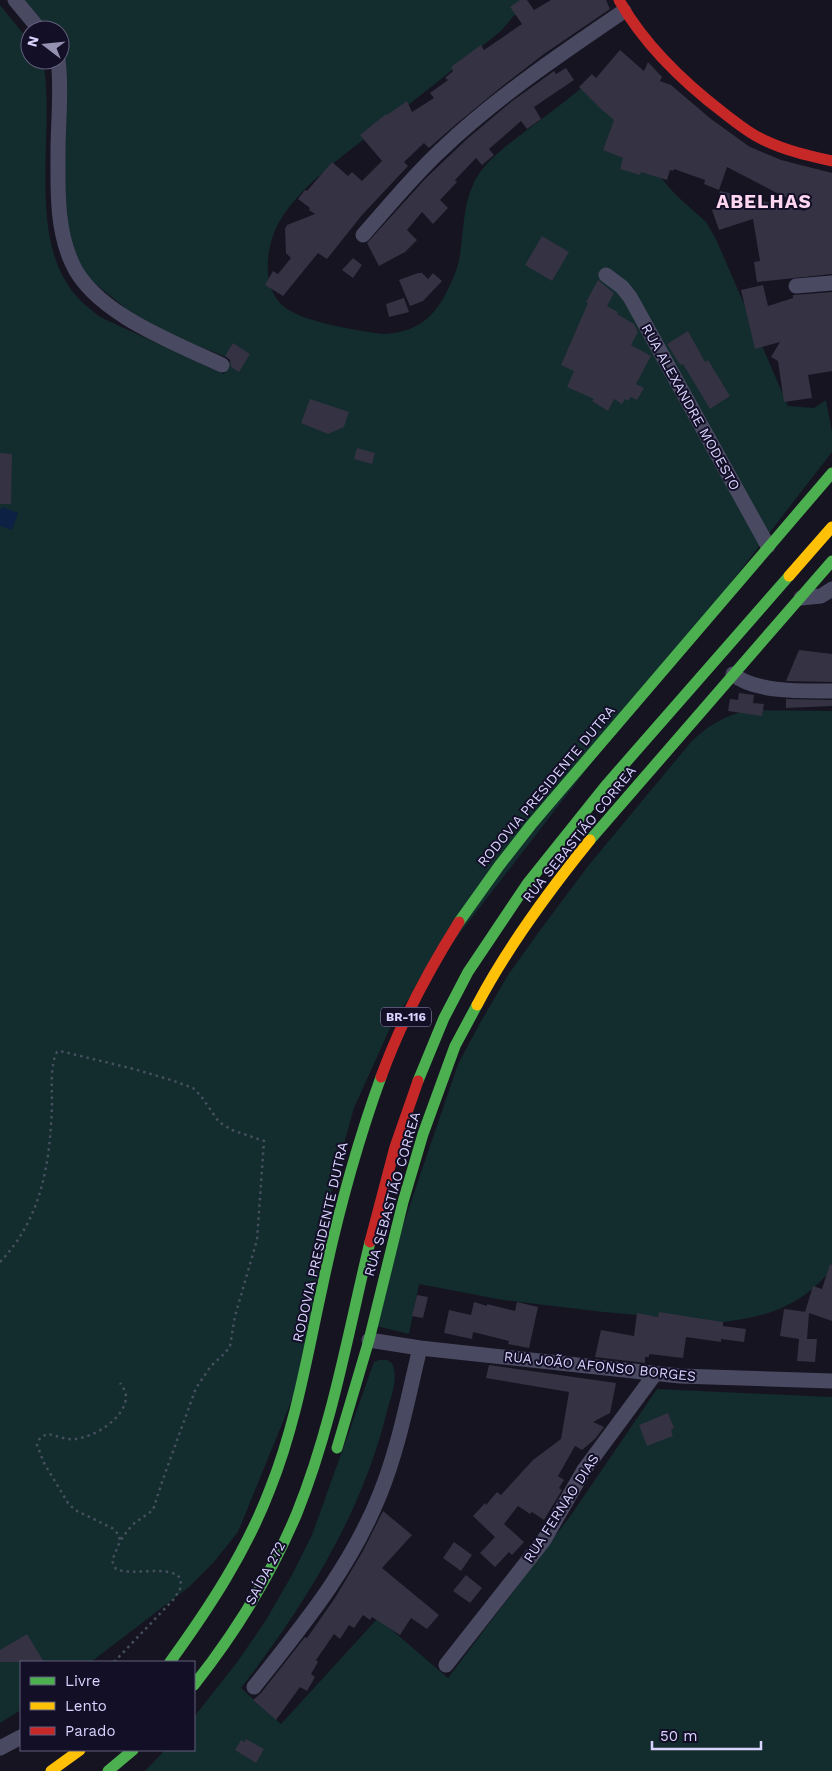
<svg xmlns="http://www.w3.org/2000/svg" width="832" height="1771" font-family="'Work Sans',sans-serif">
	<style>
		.green { fill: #132c2d }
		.water { fill: #0d2144 }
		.building { fill: #343243 }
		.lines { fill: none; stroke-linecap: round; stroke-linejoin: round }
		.path { stroke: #44505f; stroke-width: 2.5; stroke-dasharray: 2.5 4; stroke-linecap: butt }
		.street { stroke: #4a4962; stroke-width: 15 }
		.fast { stroke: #4caf50; stroke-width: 11 }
		.slow { stroke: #ffc107; stroke-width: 11 }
		.jam { stroke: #c62828; stroke-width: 11 }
		.labels { text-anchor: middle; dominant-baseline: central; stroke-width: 4; stroke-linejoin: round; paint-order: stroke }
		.shield { fill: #130f26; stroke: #9e99be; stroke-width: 1 }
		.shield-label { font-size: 12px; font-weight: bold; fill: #d9d4ff }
		.street-label { font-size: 14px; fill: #d9d4ff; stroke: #130f26 }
		.district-label { font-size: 19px; font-weight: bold; letter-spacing: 1px; fill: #ffd6f0; stroke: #130f26 }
	</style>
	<rect width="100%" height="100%" fill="#161421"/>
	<path class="green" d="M22 0H523L517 12 501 31C462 62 424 93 384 124 351 150 304 182 281 219 267 241 260 283 281 304 298 322 357 330 382 334 416 333 435 318 449 287 454 277 458 267 460 255 464 228 463 201 477 177 488 158 510 143 527 130 547 115 568 99 588 83L666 184 677 196 706 222 716 239 788 406 814 408 826 400 832 432V452L395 1017 354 1108 332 1187 308 1335 293 1397 238 1532 213 1563 189 1587 91 1662H21V1710L0 1723V5L30 42V60H42L44 67C54 134 29 230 70 288 78 300 89 308 100 317L224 374 231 359 176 337 130 312 92 281 75 258 66 216 62 55 60 48V30H47Z
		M747 710 832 711V1269C802 1305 769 1317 723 1322L603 1312 503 1300 419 1284 409 1334 376 1326 388 1269 458 1064 480 1023 508 975 538 933 588 866 691 742C708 725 725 716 747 710Z
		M379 1360H387L392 1363C399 1377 391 1397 387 1411 362 1514 305 1605 241 1688L281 1724 378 1618 448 1678 571 1515 657 1389 832 1397V1771H145L165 1750H194V1717L238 1661 266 1620 293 1573 312 1535 374 1362Z"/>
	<path class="water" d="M2 507 18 513 12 530 0 526V511Z"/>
	<path class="building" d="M520 0H527L534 10 551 0H606L610 9 544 54 500 88 455 125 429 148 424 143 404 162 408 166 362 215 327 259 318 253 283 296 265 285 273 271 278 274 291 258 286 253 285 229 287 225 315 214 309 210 310 208 298 199 305 190 307 191 332 162 348 176 352 172 362 181 382 161 360 135 386 114 387 115 407 101 412 112 434 98 430 93 448 80 445 78 453 71 451 67 481 45 484 50 522 24 510 7Z
		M620 50 644 71 648 62 662 77 660 81 671 85 711 119 750 147 781 160 832 173V274L757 282 754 262 760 261 753 219 719 230 712 210 715 209 720 191 805 211 806 208 727 167 719 190 704 184 705 180 674 169 673 171 670 170 667 180 641 172 640 175 620 169 623 158 603 150 614 120 601 109 579 87 592 74 596 78Z
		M566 68 574 80 534 107 541 119 527 129 521 121 489 149 494 155 482 165 476 158 455 180 457 182 440 200 448 208 433 224 422 212 407 230 417 240 405 252 379 266 367 243 426 178 467 139 511 102 554 71 556 74Z
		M542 236 569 252 552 281 525 265Z
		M353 258 362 265 353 278 342 270Z
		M418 273H422L428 279 433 273 442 281 423 301 410 306 399 280Z
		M598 280 614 293 607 306 618 312 617 314 634 324 638 332 631 345 651 356 636 384 644 388 637 400 631 397 628 401 625 399 622 404 614 399 608 411 592 401 594 399 567 387 574 371 561 365 588 303 586 302Z
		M763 285 768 306 793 298V295L832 292V371L808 375 812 398 784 402 778 361 771 357 780 342 755 349 741 290Z
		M404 298 409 312 389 317 386 304Z
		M688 331 705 362 708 360 730 396 710 409 683 364 680 365 667 344Z
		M233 343 250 354 239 372 231 367 230 360 225 356Z
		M310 399 349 412 344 427 328 434 301 423Z
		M357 448 375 453 372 464 354 459Z
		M0 453 12 454 11 504H0Z
		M799 650 832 654V682L786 681Z
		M739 693 754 695 753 703 764 704 762 716 728 711 730 699 738 700Z
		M786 699 832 700V706L786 708Z
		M830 1264 832 1265V1321L809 1313 807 1339H817L815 1362 797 1361 799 1339 780 1336 784 1309 807 1312H805L813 1286 822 1289Z
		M417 1295 428 1297 423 1318 412 1316Z
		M474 1302 487 1306V1304L515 1311 517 1302 538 1307 529 1348 508 1344 509 1341 473 1332 472 1339 444 1333 449 1310 471 1315Z
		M659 1312 723 1322V1326L746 1329 744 1342 721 1339V1342L686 1337 683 1358 649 1354V1357H645V1363L595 1357 601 1330 634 1336 637 1313 658 1317Z
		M489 1365 616 1383 610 1413 593 1422 604 1427 595 1439 582 1450 575 1446 558 1476 564 1480 559 1488 562 1490 544 1520 532 1512 530 1514 518 1506 504 1524 524 1542 512 1555 509 1552 495 1567 480 1553 495 1537 473 1516 485 1503 486 1505 497 1492 501 1495 533 1460 561 1439 569 1392 486 1378Z
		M668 1413 674 1428 671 1430 673 1436 647 1446 639 1425Z
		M383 1511 412 1535 382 1568 439 1615 427 1629 411 1618 400 1635 372 1617 370 1620 363 1615 354 1628 349 1625 340 1639 334 1634 316 1660 318 1662 311 1674 315 1677 307 1691 300 1687 276 1720 253 1700 261 1693 305 1637 307 1638 335 1598 363 1551Z
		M454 1542 472 1555 461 1571 443 1558Z
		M466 1575 482 1588 470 1603 453 1591Z
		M27 1634 44 1662H0V1650Z
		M246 1739 264 1749 256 1763 235 1750 241 1740 244 1742Z"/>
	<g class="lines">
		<path class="path" d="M0 1262C42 1218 50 1163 52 1105 52 1091 50 1064 57 1052L60 1051 134 1069 171 1080 193 1088 201 1096 219 1122 232 1130 264 1141 257 1240 235 1316 230 1346 225 1353 211 1366 196 1388 163 1479 153 1510 132 1525 120 1541
			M114 1662 174 1599 180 1589 181 1580C173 1563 133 1577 116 1569L112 1561 120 1541 119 1535 112 1528 75 1510 68 1503 44 1463 37 1445 40 1438 47 1434C56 1435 64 1440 74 1439 93 1438 125 1419 126 1397 126 1392 123 1387 120 1383"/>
		<path class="street" d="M15 0 40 30
			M58 60C62 87 58 123 58 151 58 188 56 228 72 263 94 313 175 343 222 365
			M363 235C388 207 412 177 440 151 494 99 562 53 624 11
			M606 275 622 287 630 297 768 546
			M796 286 832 283
			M801 598 821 596 832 589
			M733 674C755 693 804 691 832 691
			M369 1340 420 1348 680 1376 832 1381
			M446 1665 544 1540 584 1470 655 1374
			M254 1687C303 1625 350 1569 380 1494 399 1447 408 1397 420 1348
			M0 1748 21 1737"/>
		<path class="fast" d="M590 840 832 561
			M459 922 499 866 531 825 832 473
			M418 1081 444 1018 468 972 527 884 607 784 789 576
			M337 1448 369 1340 403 1202 423 1134 455 1046 477 1005
			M170 1662C209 1608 246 1552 270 1489 296 1424 307 1356 322 1288 337 1217 356 1146 381 1077
			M194 1685C236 1632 271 1575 297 1513 332 1426 348 1333 370 1242
			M108 1771 133 1750"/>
		<path class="slow" d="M789 576 832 527
			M477 1005C508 946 548 892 590 840
			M51 1771 80 1750"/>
		<path class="jam" d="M619 0C645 46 683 82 725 114 738 124 751 135 766 141 787 151 810 156 832 161
			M381 1077C401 1022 428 971 459 922
			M370 1242 395 1147 418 1081"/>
	</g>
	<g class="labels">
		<rect class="shield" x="381" y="1007.5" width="50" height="19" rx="4"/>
		<g class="shield-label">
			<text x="406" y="1017">BR-116</text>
		</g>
		<g class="street-label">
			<text transform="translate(691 407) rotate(61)">RUA ALEXANDRE MODESTO</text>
			<text transform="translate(546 786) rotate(-50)">RODOVIA PRESIDENTE DUTRA</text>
			<text transform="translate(579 834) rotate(-51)">RUA SEBASTIÃO CORREA</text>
			<text transform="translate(392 1194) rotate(-74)">RUA SEBASTIÃO CORREA</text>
			<text transform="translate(320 1242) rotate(-77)">RODOVIA PRESIDENTE DUTRA</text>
			<text transform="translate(600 1366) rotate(6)">RUA JOÃO AFONSO BORGES</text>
			<text transform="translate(561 1508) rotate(-57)">RUA FERNAO DIAS</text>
			<text transform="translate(265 1573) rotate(-62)">SAÍDA 272</text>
		</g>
		<g class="district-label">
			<text x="764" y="201">ABELHAS</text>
		</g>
	</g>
	<rect x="20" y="1661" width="175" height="90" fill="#130f26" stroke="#625e7d"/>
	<rect x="30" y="1677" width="25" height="8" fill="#4caf50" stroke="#625e7d"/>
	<text x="65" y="1686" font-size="15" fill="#d9d4ff">Livre</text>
	<rect x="30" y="1702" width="25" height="8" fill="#ffc107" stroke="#625e7d"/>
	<text x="65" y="1711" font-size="15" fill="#d9d4ff">Lento</text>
	<rect x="30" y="1727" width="25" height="8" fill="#c62828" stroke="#625e7d"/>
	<text x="65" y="1736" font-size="15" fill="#d9d4ff">Parado</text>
	<g transform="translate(45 45) rotate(286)"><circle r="24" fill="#130f26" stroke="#625e7d"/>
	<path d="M0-4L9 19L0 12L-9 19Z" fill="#9591b1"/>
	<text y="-8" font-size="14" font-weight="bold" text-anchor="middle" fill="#d9d4ff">N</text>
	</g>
	<path d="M652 1741v8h109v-8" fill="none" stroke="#d9d4ff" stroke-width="2.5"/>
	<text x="660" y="1741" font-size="15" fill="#d9d4ff" stroke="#130f26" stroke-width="4" paint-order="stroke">50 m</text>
</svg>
